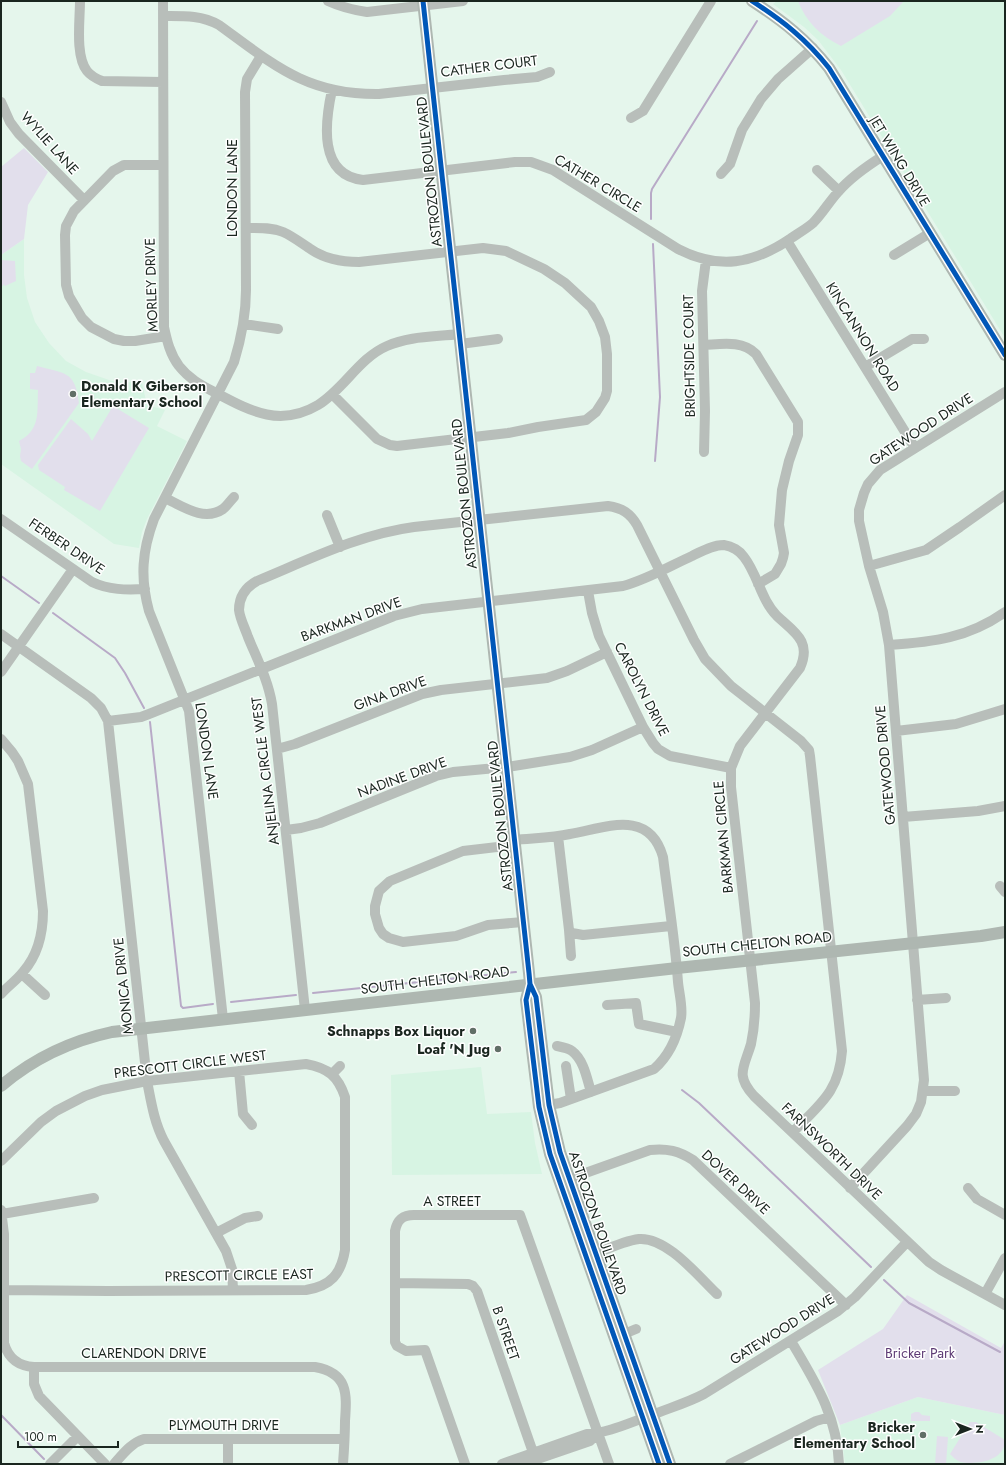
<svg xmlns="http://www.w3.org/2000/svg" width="1006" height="1465" font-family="Jost,sans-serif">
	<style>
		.built { fill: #d7f4e3 }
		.green { fill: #e2dfec }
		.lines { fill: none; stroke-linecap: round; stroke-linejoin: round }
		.stream { stroke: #b8aac7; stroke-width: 2 }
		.minor { stroke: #b8beba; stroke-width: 10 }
		.major { stroke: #aeb7b1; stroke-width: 12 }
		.cycleway-casing { stroke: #fff; stroke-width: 8 }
		.cycleway { stroke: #0057b8; stroke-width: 5 }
		.poi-dot { fill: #616f67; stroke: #fff; stroke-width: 1.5 }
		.labels { text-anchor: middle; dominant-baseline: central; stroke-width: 3; stroke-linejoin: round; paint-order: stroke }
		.street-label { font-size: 14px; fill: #1a261f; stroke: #fff }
		.poi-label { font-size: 14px; font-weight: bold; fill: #1a261f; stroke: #fff; text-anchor: end }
		.park-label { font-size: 14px; fill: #5e3b75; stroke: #fff }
	</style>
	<rect width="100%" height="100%" fill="#e5f6ec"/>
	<path class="built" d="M777 1H1005V338L841 70 818 40 804 27 773 4Z
		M24 239V275L27 298 35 322 49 343 66 361 86 372 112 381 142 383 147 405 165 410 157 426 187 441 147 519 142 532 139 548 114 544 1 464V255Z
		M481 1067 487 1114 531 1112 535 1143 542 1174 392 1175 391 1075Z
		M918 1397 1005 1415V1464H845L840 1425Z"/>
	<path class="green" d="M798 1H904L890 16 841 46C821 36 806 22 798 1Z
		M24 148 48 172 28 205 24 239 1 255V167Z
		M1 260 15 261 16 281 5 286 3 284V286H1Z
		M37 366C65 374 75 370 79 403L32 469 21 461 20 456 21 449 19 441C41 430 37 411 38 390L30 389V373H35Z
		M113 406 149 428 100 511 64 490 65 487 39 470 38 465 71 419 88 434 92 441Z
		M907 1295 1001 1348 1005 1341V1415L918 1397 840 1425 818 1370 883 1329Z
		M915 1412H919L922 1415 930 1416V1421H911V1414Z
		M970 1422H976L1005 1440C1005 1461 977 1465 960 1462 956 1460 953 1457 950 1454Z
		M937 1436 948 1437 946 1464H935Z"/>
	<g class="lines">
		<path class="stream" d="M651 219V193L652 189 757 21
			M653 244 660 397 655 461
			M1 576 39 603
			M53 613 115 658 125 673 144 708
			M150 722 181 1006 183 1008 213 1004
			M313 993 516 972
			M231 1002 296 995
			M682 1090 699 1103 871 1267
			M884 1280 909 1303 1000 1352
			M1 1415 44 1459"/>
		<path class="minor" d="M80 1C80 20 75 56 87 71 91 76 97 79 102 81L163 82
			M163 1 164 327C167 341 170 354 179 366 190 380 203 386 218 394 252 412 281 427 318 405 344 389 359 358 387 346 409 336 435 337 459 334
			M328 1C341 7 353 10 367 12L463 1
			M163 16C183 16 201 15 219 25 274 65 307 95 379 94L504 80 537 77 550 72
			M332 90C325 122 318 175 363 180L515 162H531L553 170 678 249C719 270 753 264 790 239 797 234 806 229 813 223 822 214 829 202 838 192 850 178 867 166 883 156
			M1 102 10 122 19 134 84 200
			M631 118 643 111 711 1
			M163 165H124L113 171 74 211 66 226 65 235 66 285 69 296 82 318 91 327 114 339 124 341H135L166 336
			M817 170 839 191
			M721 174 730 164 742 130 761 99 778 79 813 48
			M246 228C258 228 271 227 283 232 292 236 300 242 309 248 324 259 340 262 359 262L483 248 506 251 544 269 565 283 591 307 599 321 605 337 607 354V391L605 398 596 412 586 420 538 427 508 433 397 446 390 445 377 439 332 394
			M787 241 915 448
			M894 255 930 233
			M244 324 278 329
			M460 344 498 339
			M704 345C722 344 742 340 756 354L798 422V435L789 461 782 490 779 525 784 553 783 558 781 564 775 574 758 584
			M865 367 912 339H924
			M704 452 705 411 702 291 706 260
			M165 498C182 506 204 522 223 509 227 506 230 501 234 497
			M327 515 340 547
			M1 519 92 582C109 590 126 590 145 589
			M869 566 926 550 960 527 1005 495
			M588 591 592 613 599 636 643 727 653 743 658 749 670 756 731 768
			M1 634 91 698 101 708 108 721 147 1081C151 1101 154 1122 164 1141L226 1251 232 1269 233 1290
			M889 645C933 642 968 638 1005 612
			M1 672 73 569
			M108 721 141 717 149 714 394 616 422 609 623 586C646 580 670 566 692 556 702 551 713 545 724 545 732 546 740 551 744 557 758 575 761 600 777 616 794 632 812 641 800 668L740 746 731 768V787L755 1003C755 1017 754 1030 751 1044 744 1068 735 1075 754 1096L929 1262 941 1270 1005 1305
			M896 731 956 724 1005 709
			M1 739 12 752 18 761 28 784 43 911C43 934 38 955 23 972 17 980 8 986 1 994
			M277 749 295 744 422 694 441 690 547 678 567 671 607 652
			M903 817 978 811 1005 806
			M286 830 301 828 320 823 436 776 453 772 507 767 570 757 592 750 643 727
			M558 836 569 930 572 933 583 935 671 926
			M514 840C533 838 552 838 570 834 605 828 649 808 663 857 668 898 675 940 678 982 679 993 683 1007 681 1018 677 1038 670 1055 654 1069L560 1103 549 1105
			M515 845 463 851 390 881 379 891 375 906V914L379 928 383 934 389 938 403 942 456 936 488 925 523 922
			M1000 886 1005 892
			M569 930 571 956
			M22 974 45 995
			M917 1000 946 998
			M607 1005 636 1003 639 1024 677 1032
			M305 1010 272 704C268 680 257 659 248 637 245 628 240 619 239 610 239 596 246 587 257 581 308 560 360 534 414 527L608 506C622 508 630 513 637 525L694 640 705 659 731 686 801 741 809 750 810 756 842 1051C839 1092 820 1104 793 1132
			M223 1019 189 711 149 611C140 578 142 551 154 519L234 362C241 339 246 316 246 290L245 92 247 79 261 56
			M557 1046C562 1047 568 1048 572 1051 584 1060 587 1079 591 1092
			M566 1066 571 1099
			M239 1071 243 1114 252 1125
			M332 1074 340 1066
			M923 1091H955
			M1 1161 41 1122 56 1111 85 1096 102 1090 147 1081 306 1064C328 1068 338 1076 345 1097V1250C341 1274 331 1286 306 1290L108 1291 4 1290
			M563 1181 650 1150C667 1148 679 1151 693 1160L846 1305
			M850 1188 907 1126 916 1114 921 1102 924 1080 889 645 883 612 869 566 859 521V510L864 493 868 484 880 470 1005 392
			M968 1188 977 1199 1005 1215
			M1 1210 4 1234V1343C8 1358 18 1366 34 1367H315C348 1373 347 1393 345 1421 345 1435 344 1450 343 1464
			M2 1214 94 1198
			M216 1233 245 1218 258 1216
			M590 1256C605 1250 623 1241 639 1239 667 1237 698 1276 717 1294
			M395 1283 468 1284 473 1286 477 1291 537 1464
			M985 1294 1005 1258
			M624 1334 636 1329
			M791 1341C815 1382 837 1415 839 1464
			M34 1367V1384L39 1396 105 1464
			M228 1439V1464
			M50 1464 77 1437
			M114 1464C123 1454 131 1443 144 1439H344
			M465 1464 425 1350 406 1351 397 1346 395 1342V1231C397 1220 402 1215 414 1215H520L609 1464
			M502 1464 587 1434C609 1433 631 1422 652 1415 669 1408 687 1403 704 1394L838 1311 855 1297 907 1242
			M523 1464 590 1441 598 1433
			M730 1464 816 1421 830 1417"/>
		<path class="major" d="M423 1 529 973 530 984 536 997 549 1105 560 1152 670 1464
			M752 1C783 21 806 39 829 68L1005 355
			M530 984 526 1000 539 1107 550 1154 659 1464
			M1 1086C34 1058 70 1041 112 1032L677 968 981 936 1005 932"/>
		<g class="cycleway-casing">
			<path id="cycleway" d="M423 1 529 973 530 984 536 997 549 1105 560 1152 670 1464
				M752 1C783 21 806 39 829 68L1005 355
				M530 984 526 1000 539 1107 550 1154 659 1464"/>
		</g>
		<use href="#cycleway" class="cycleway"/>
	</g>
	<g class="poi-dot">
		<circle cx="73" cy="394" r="4"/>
		<circle cx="473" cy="1031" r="4"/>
		<circle cx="498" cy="1049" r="4"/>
		<circle cx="923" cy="1435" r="4"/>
	</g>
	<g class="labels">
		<g class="street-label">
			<text transform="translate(489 66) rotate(-7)">CATHER COURT</text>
			<text transform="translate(50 143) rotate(48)">WYLIE LANE</text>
			<text transform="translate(900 161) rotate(59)">JET WING DRIVE</text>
			<text transform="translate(429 172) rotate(-96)">ASTROZON BOULEVARD</text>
			<text transform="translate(598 183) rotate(31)">CATHER CIRCLE</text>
			<text transform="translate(232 188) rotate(-90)">LONDON LANE</text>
			<text transform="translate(151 285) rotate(-92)">MORLEY DRIVE</text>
			<text transform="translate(863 337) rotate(58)">KINCANNON ROAD</text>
			<text transform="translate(689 356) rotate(-91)">BRIGHTSIDE COURT</text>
			<text transform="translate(921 429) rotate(-33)">GATEWOOD DRIVE</text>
			<text transform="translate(464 494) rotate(-96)">ASTROZON BOULEVARD</text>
			<text transform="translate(67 546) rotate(34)">FERBER DRIVE</text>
			<text transform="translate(351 619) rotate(-20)">BARKMAN DRIVE</text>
			<text transform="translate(642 689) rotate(63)">CAROLYN DRIVE</text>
			<text transform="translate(390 693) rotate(-20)">GINA DRIVE</text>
			<text transform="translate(207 751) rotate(82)">LONDON LANE</text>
			<text transform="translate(885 765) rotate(-95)">GATEWOOD DRIVE</text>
			<text transform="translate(265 771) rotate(-97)">ANJELINA CIRCLE WEST</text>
			<text transform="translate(402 777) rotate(-20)">NADINE DRIVE</text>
			<text transform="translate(500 816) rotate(-96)">ASTROZON BOULEVARD</text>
			<text transform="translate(723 837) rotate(-95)">BARKMAN CIRCLE</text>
			<text transform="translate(757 944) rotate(-6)">SOUTH CHELTON ROAD</text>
			<text transform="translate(435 980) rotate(-7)">SOUTH CHELTON ROAD</text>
			<text transform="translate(123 986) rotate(-96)">MONICA DRIVE</text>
			<text transform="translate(190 1064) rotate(-7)">PRESCOTT CIRCLE WEST</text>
			<text transform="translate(832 1151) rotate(44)">FARNSWORTH DRIVE</text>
			<text transform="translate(736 1182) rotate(43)">DOVER DRIVE</text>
			<text x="452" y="1201">A STREET</text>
			<text transform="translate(598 1223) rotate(71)">ASTROZON BOULEVARD</text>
			<text transform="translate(239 1275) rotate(-1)">PRESCOTT CIRCLE EAST</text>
			<text transform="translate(782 1329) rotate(-32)">GATEWOOD DRIVE</text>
			<text transform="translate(506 1333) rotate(71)">B STREET</text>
			<text x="144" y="1353">CLARENDON DRIVE</text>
			<text x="224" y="1425">PLYMOUTH DRIVE</text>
		</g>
		<g class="poi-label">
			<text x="81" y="386" text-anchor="start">Donald K Giberson<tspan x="81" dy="16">Elementary School</tspan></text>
			<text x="465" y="1031">Schnapps Box Liquor</text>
			<text x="490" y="1049">Loaf 'N Jug</text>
			<text x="915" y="1427">Bricker<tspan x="915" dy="16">Elementary School</tspan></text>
		</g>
		<g class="park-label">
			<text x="920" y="1353">Bricker Park</text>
		</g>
	</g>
	<rect width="1006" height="1465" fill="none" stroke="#1a261f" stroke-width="4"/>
	<g transform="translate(970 1429) rotate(90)" stroke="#ffffff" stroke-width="3" paint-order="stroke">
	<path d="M0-3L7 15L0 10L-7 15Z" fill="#1a261f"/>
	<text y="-6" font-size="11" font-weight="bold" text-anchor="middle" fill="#1a261f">N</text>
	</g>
	<path d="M18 1441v6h100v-6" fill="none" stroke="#1a261f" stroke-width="2"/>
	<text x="24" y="1441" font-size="12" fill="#1a261f" stroke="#ffffff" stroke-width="3" paint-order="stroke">100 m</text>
</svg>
